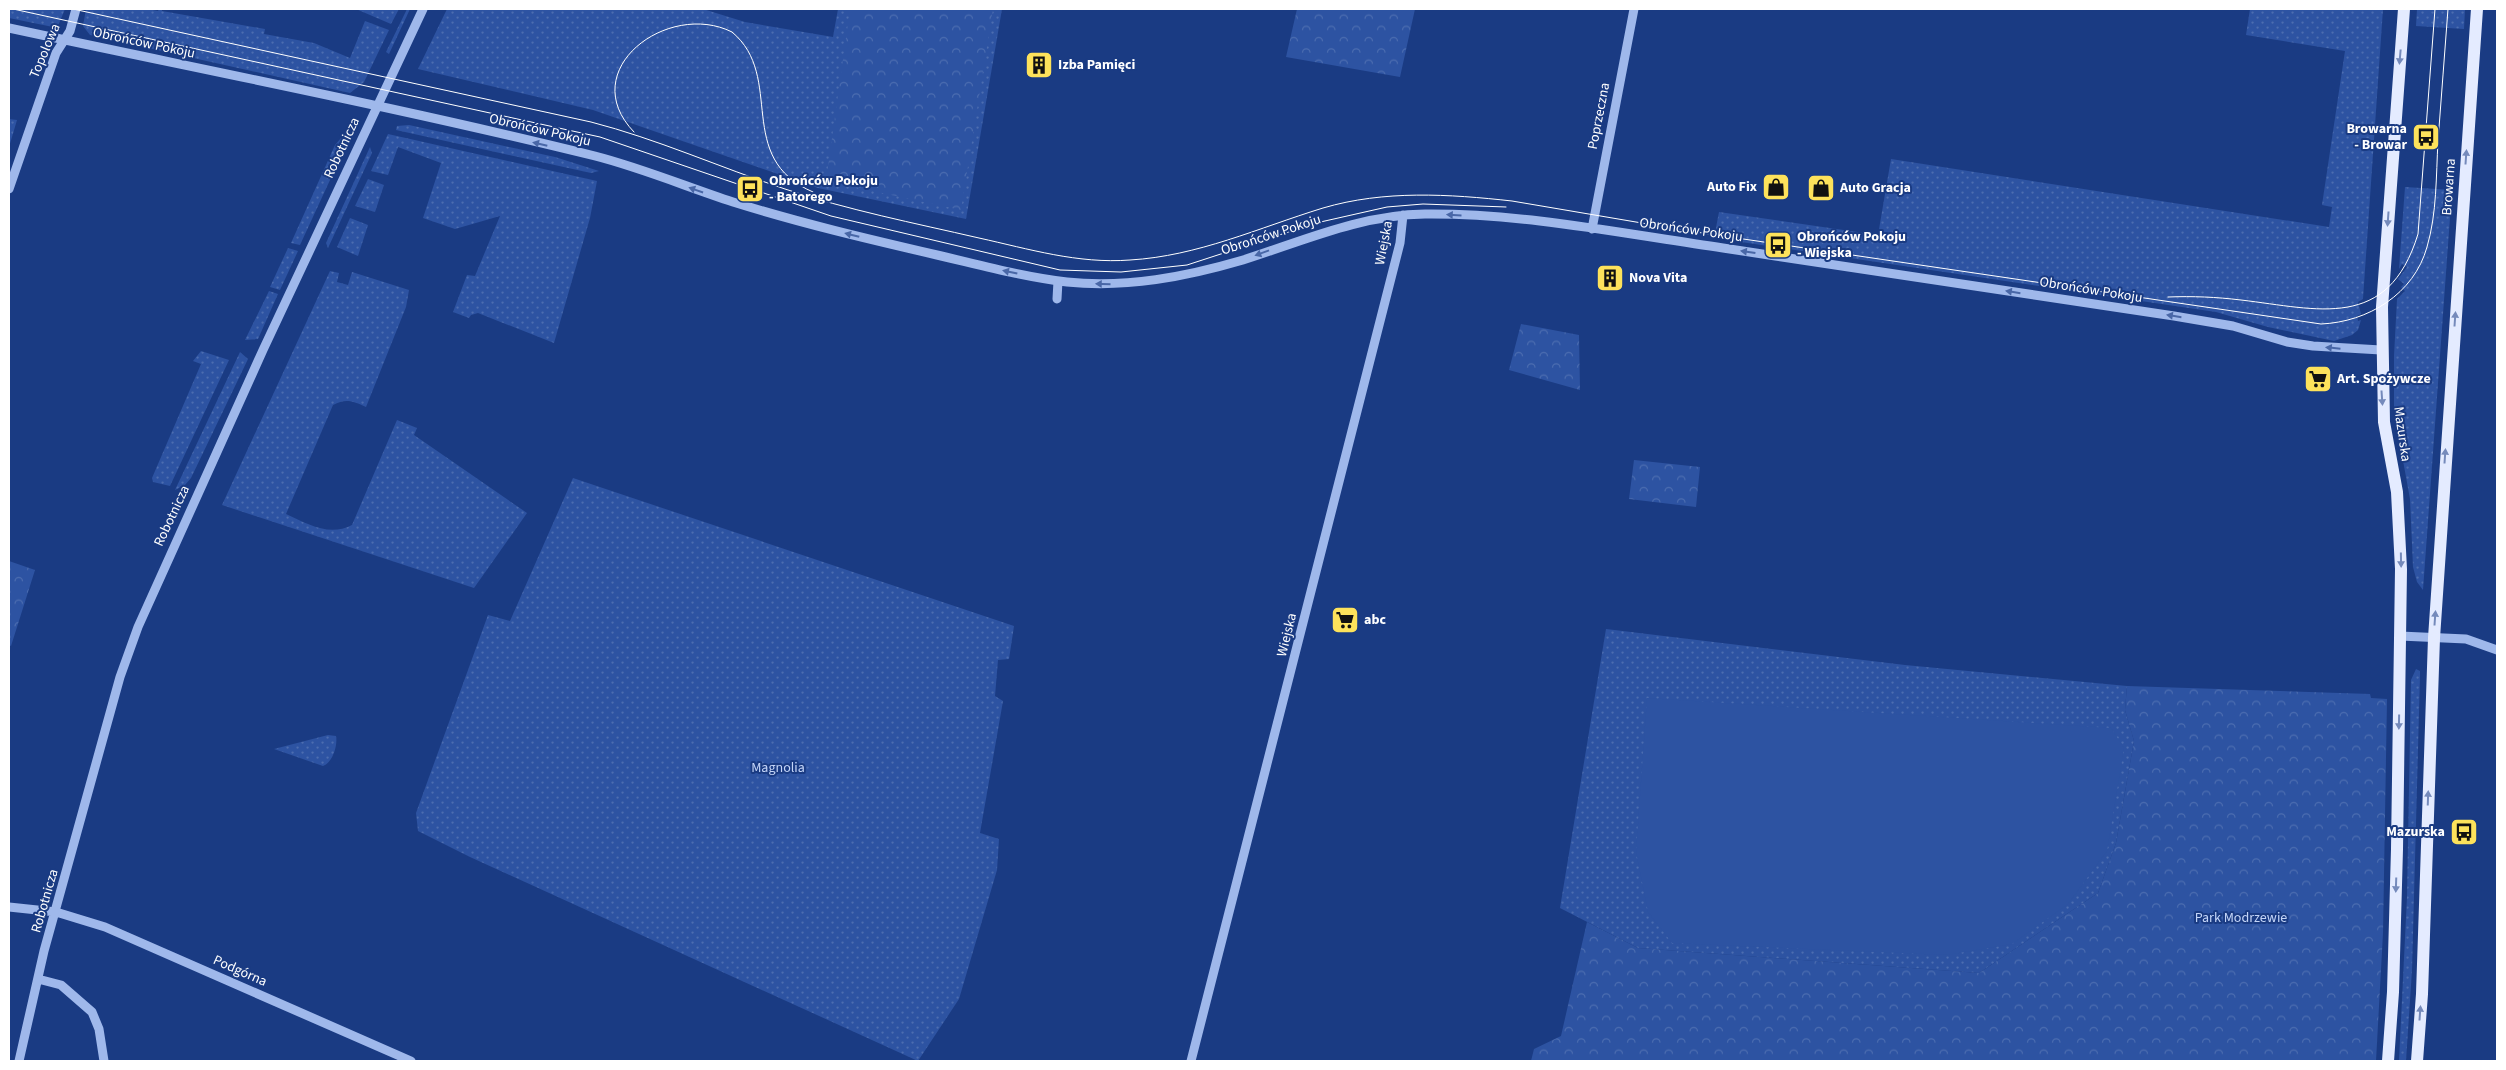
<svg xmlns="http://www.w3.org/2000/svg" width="2506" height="1070" font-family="'Source Sans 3',sans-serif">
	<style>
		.grass { fill: url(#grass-dots) }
		.forest { fill: url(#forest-crowns) }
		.pitch { fill: #2d53a2 }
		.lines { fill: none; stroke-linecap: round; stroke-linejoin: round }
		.minor { stroke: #9fb8eb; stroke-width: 9 }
		.major { stroke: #e4ebff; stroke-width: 12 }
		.tram { stroke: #fff; stroke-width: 1 }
		.oneway { fill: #758abb }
		.oneway2 { fill: #4967a7 }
		.labels { text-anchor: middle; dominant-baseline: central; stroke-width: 4; stroke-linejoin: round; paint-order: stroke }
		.street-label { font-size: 14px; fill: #fff; stroke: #1a3b83 }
		.poi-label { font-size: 14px; font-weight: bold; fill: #fff; stroke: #1a3b83; text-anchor: start }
		.park-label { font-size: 14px; fill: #c4d5f8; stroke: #1a3b83 }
	</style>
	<defs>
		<pattern id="grass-dots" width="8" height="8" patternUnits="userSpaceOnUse" patternTransform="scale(1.25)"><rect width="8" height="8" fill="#2d53a2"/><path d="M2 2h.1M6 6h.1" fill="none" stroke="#4c6db0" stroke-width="1.8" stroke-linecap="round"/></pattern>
		<pattern id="forest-crowns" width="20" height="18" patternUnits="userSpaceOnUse" patternTransform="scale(1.25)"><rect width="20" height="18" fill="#2d53a2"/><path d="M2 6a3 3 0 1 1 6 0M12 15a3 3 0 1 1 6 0" fill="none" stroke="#4c6db0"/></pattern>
	</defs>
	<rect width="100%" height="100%" fill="#1a3b83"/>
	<path class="grass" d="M9 9H65L58 26 53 27 9 18Z
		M86 9H147L158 11 159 9H162V11L265 29 264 34 314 43 350 58 365 21 389 30 364 82 350 93 90 35 83 26Z
		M356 9H399L391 24Z
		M407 9H410L389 54 386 52Z
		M447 9H703L745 22 833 37 838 9H1002L966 219 818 188 593 110 418 69Z
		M2250 9H2383L2363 299 2358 302 2361 314 2357 316 2358 321 2361 320 2358 330 2352 335 2334 341 2268 327 2216 312 1714 238 1719 212 1878 235 1891 159 2329 227 2332 207 2322 205 2345 51 2246 35Z
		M2417 9H2465L2464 29 2416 26Z
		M9 119 17 120 9 147Z
		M409 125 555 157 599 171 591 173 396 130 397 126Z
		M388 134 597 181 590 218 554 343 478 313 471 315 469 318 453 312 467 275 475 276 500 216 455 229 423 218 441 163 398 147 388 175 371 171Z
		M341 138 348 141 300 245 291 243 335 145Z
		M370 147 372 153 328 248 326 243Z
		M368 179 384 185 375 212 355 206Z
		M2405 187 2452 190 2423 590 2417 582 2413 567 2410 499 2394 411V356L2397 299 2405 291 2401 287 2404 284 2398 279 2407 267 2402 264 2399 269Z
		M350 218 368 225 358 256 337 247Z
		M288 248 298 251 280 290 270 287Z
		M330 271 339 273 337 282 348 285 352 272 409 290 406 307 366 407C353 401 346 398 333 405L286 514C308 524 329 537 352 525L397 420 417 428 414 435 527 513 474 588 222 505Z
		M269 291 278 294 258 339 245 340Z
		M201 351 229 360 170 486 153 482 152 478 201 364 193 361Z
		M240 352 248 359 191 478 185 485 175 490Z
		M573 478 1014 626 1009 659 998 660 995 696 1003 701 980 833 999 839 997 870 959 999 918 1061 470 857 418 831 416 813 488 615 510 621Z
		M1606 629 1905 665 2127 686 2125 710 2134 741 2116 843 2098 893 1979 973 1638 948 1560 908Z
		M2416 669 2420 671V676L2412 970 2406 1061H2399L2407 897 2411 680Z
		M328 735 336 736C338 746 332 763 323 766L274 749Z"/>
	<path class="forest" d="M850 9H993L961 210 826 181Z
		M1297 9H1415L1400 77 1286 57Z
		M1521 324 1579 335 1580 390 1509 370Z
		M1634 460 1700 467 1696 507 1629 499Z
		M9 561 35 570 11 646 9 645Z
		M2127 686 2370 694 2371 698 2387 699 2383 933 2376 1061H1531L1534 1049 1561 1036 1587 922 1638 948 1979 973 2098 893 2116 843 2134 741 2125 710Z"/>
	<path class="pitch" d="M1647 698 2111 728 2124 748 2107 851 2068 904 2012 944 1947 955 1672 943 1648 912 1636 852Z"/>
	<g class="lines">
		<path class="minor" d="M9 28C204 70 401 108 595 156 642 168 687 187 733 202 800 223 868 239 937 255 980 265 1023 277 1067 282 1127 288 1185 277 1243 260 1303 241 1360 215 1425 214 1524 213 1625 234 1723 248 1873 271 2023 293 2174 316L2233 326 2287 342 2313 346 2381 350
			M9 189 56 53 70 31 76 9
			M1592 229 1634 9
			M1057 299 1058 281
			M2400 636 2466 639 2497 650
			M9 907 56 912 105 927 411 1061
			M38 979 61 985 92 1012 99 1029 104 1061
			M19 1061 44 951 120 677 138 627 263 350 423 9
			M1191 1061 1400 243 1403 215"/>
		<path class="major" d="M2388 1061 2393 992 2397 849 2401 569 2397 492 2384 422 2382 307 2404 9
			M2417 1061 2422 994 2434 638 2477 9"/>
		<path class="tram" d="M13 9 600 137 831 216 1060 270 1121 272 1187 265 1316 223 1387 207 1423 204 1506 207
			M73 9 591 122C657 139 719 167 785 189 848 210 914 223 979 238 1029 249 1078 264 1130 260 1198 256 1258 228 1323 208 1384 190 1449 194 1512 201L1689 231 2321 324C2368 322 2414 294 2427 247 2437 213 2436 176 2438 141 2441 97 2445 53 2448 9
			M634 132C574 70 668 0 732 32 786 77 733 158 813 192
			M2168 297C2193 296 2216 297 2241 300 2318 309 2388 332 2418 234L2435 9"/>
	</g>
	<defs><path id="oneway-solid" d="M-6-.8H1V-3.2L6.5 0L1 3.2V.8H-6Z" transform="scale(1.25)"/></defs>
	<g class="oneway">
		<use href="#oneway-solid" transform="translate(2400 57) rotate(95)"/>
		<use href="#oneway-solid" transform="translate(2466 157) rotate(-86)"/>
		<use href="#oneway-solid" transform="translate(2388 219) rotate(94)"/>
		<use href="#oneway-solid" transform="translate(2455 319) rotate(-86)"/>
		<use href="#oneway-solid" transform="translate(2382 398) rotate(86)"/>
		<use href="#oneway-solid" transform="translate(2445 456) rotate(-86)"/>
		<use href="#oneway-solid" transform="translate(2401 560) rotate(89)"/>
		<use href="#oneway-solid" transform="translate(2435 618) rotate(-86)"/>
		<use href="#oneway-solid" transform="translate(2399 722) rotate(91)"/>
		<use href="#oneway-solid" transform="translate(2428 798) rotate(-88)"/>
		<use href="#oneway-solid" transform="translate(2396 885) rotate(92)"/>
		<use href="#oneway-solid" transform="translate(2420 1013) rotate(-86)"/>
	</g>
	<g class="oneway2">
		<use href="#oneway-solid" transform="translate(540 144) rotate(-167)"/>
		<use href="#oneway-solid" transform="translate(696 190) rotate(-161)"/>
		<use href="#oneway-solid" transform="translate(1454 215) rotate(-177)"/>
		<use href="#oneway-solid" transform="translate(852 235) rotate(-166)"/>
		<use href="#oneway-solid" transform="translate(1748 252) rotate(-172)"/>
		<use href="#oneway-solid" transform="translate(1262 253) rotate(160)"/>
		<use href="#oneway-solid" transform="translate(1010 272) rotate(-168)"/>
		<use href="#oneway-solid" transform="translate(1103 284) rotate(-179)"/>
		<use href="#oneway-solid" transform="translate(2013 292) rotate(-171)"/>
		<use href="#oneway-solid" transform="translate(2174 316) rotate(-171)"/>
		<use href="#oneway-solid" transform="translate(2333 348) rotate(-174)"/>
	</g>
	<defs>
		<g id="building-square" transform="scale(1.4375)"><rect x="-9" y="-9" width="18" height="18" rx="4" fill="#fde25b" stroke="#1a3b83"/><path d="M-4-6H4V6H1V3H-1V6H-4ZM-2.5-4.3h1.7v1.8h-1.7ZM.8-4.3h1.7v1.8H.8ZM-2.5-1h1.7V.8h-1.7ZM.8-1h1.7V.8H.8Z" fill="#111"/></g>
		<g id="bus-square" transform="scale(1.4375)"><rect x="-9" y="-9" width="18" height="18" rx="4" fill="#fde25b" stroke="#1a3b83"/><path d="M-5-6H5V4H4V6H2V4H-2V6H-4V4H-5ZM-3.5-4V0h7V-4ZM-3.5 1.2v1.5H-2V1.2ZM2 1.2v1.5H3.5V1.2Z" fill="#111"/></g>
		<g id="shop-square" transform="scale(1.4375)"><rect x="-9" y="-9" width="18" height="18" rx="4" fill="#fde25b" stroke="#1a3b83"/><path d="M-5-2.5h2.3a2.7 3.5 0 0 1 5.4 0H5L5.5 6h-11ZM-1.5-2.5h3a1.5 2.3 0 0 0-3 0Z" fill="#111"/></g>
		<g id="supermarket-square" transform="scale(1.4375)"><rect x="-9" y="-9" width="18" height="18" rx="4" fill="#fde25b" stroke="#1a3b83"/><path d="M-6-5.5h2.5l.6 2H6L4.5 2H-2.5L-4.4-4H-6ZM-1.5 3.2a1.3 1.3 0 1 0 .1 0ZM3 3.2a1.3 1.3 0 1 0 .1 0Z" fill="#111"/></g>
	</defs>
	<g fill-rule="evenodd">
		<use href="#building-square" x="1039" y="65"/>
		<use href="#bus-square" x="2426" y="137"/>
		<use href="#shop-square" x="1776" y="187"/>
		<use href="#shop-square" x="1821" y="188"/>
		<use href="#bus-square" x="750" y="189"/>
		<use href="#bus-square" x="1778" y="245"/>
		<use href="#building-square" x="1610" y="278"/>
		<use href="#supermarket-square" x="2318" y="379"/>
		<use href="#supermarket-square" x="1345" y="620"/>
		<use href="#bus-square" x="2464" y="832"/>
	</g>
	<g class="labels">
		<g class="street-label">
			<text transform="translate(144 43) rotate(12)">Obrońców Pokoju</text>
			<text transform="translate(45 51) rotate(-67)">Topolowa</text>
			<text transform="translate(1599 116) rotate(-79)">Poprzeczna</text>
			<text transform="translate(540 130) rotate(13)">Obrońców Pokoju</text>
			<text transform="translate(342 148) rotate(-65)">Robotnicza</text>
			<text transform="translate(2449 187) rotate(-86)">Browarna</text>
			<text transform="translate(1691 230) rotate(8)">Obrońców Pokoju</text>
			<text transform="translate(1271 235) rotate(-18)">Obrońców Pokoju</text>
			<text transform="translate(1384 243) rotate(-79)">Wiejska</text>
			<text transform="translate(2091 290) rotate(9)">Obrońców Pokoju</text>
			<text transform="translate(2402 434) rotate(82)">Mazurska</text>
			<text transform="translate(172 516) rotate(-65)">Robotnicza</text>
			<text transform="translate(1287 635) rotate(-76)">Wiejska</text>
			<text transform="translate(45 901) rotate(-74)">Robotnicza</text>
			<text transform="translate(240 971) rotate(24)">Podgórna</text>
		</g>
		<g class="poi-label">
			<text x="1058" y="65">Izba Pamięci</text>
			<text x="2407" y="129" text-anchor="end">Browarna<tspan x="2407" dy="16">- Browar</tspan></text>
			<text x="769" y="181">Obrońców Pokoju<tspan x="769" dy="16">- Batorego</tspan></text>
			<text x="1757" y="187" text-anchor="end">Auto Fix</text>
			<text x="1840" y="188">Auto Gracja</text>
			<text x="1797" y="237">Obrońców Pokoju<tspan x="1797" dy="16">- Wiejska</tspan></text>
			<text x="1629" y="278">Nova Vita</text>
			<text x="2337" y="379">Art. Spożywcze</text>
			<text x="1364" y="620">abc</text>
			<text x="2445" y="832" text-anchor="end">Mazurska</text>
		</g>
		<g class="park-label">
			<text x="778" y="768">Magnolia</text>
			<text x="2241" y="918">Park Modrzewie</text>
		</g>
	</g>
	<rect width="2506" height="1070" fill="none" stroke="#ffffff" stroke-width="20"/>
</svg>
